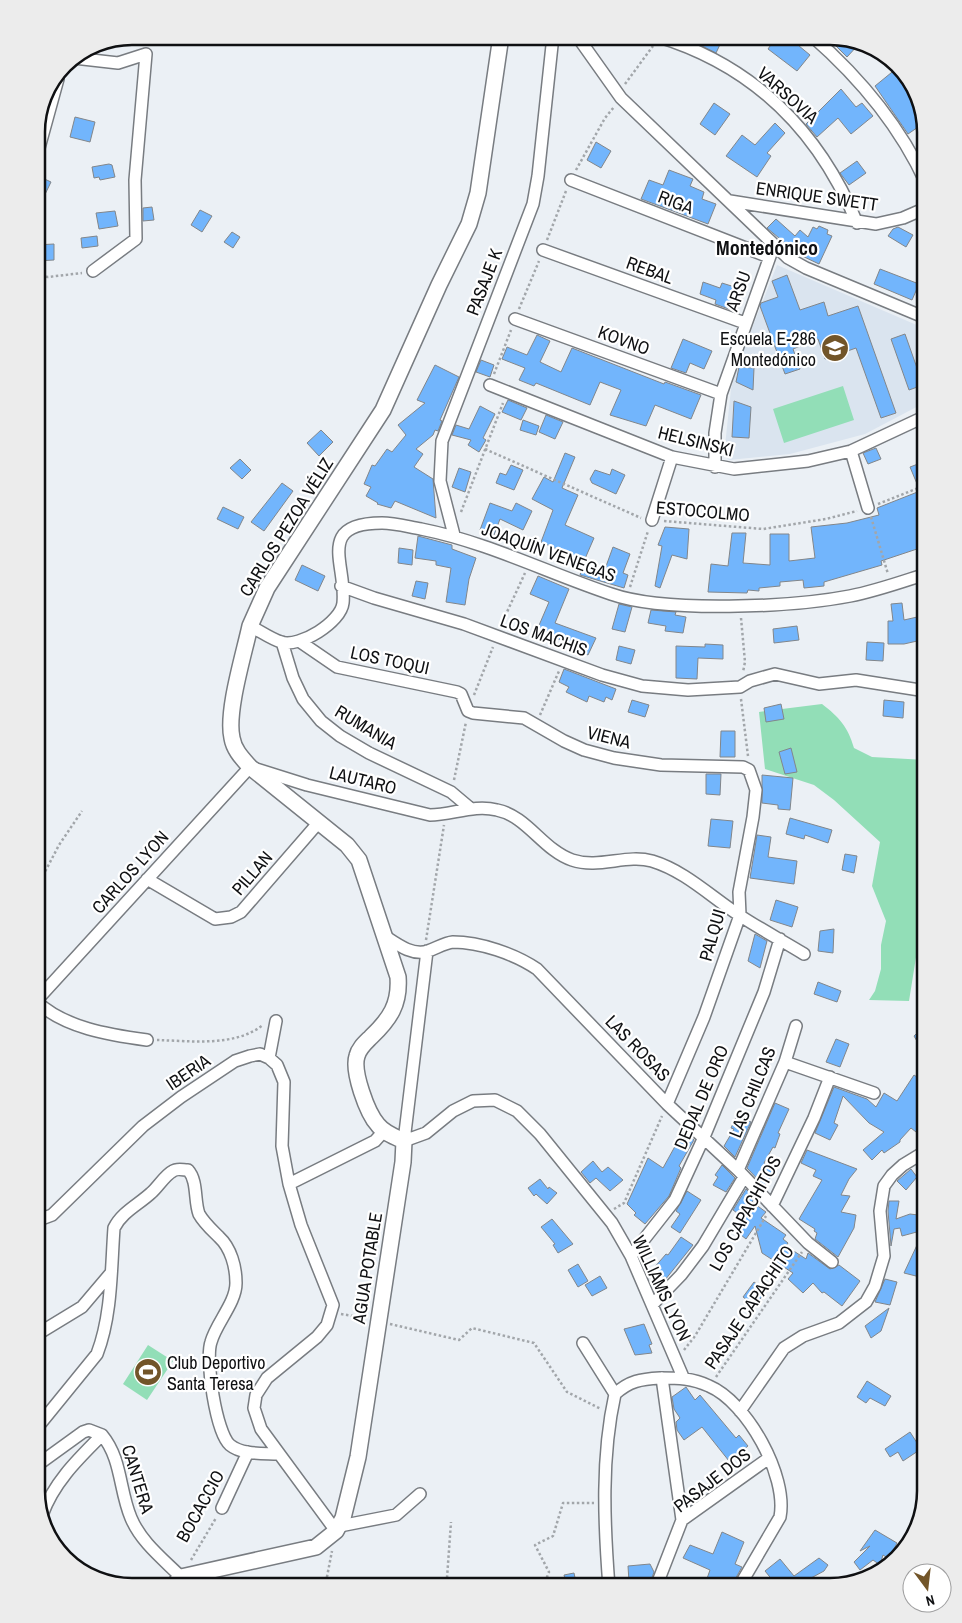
<svg xmlns="http://www.w3.org/2000/svg" width="962" height="1623" font-family="'Archivo Narrow',sans-serif">
	<style>
		.built { fill: #dae4ef }
		.green { fill: #92deb7 }
		.building { fill: #72b5fc; stroke: #82868a }
		.lines { fill: none; stroke-linecap: round; stroke-linejoin: round }
		.street-casing { stroke: #787c81; stroke-width: 14 }
		.secondary-casing { stroke: #787c81; stroke-width: 18 }
		.path { stroke: #a2a6aa; stroke-width: 2.5; stroke-dasharray: 2.5 2.5; stroke-linecap: butt }
		.street { stroke: #fff; stroke-width: 11 }
		.secondary { stroke: #fff; stroke-width: 15 }
		.labels { text-anchor: middle; dominant-baseline: central; stroke-width: 4.5; stroke-linejoin: round; paint-order: stroke }
		.street-label { font-size: 18px; fill: #0f1012; stroke: #fff }
		.poi-label { font-size: 18px; fill: #0f1012; stroke: #fff; text-anchor: end }
		.quarter-label { font-size: 20px; font-weight: bold; fill: #0f1012; stroke: #fff }
		.rim { fill: none; stroke: #0f1012; stroke-width: 2.5 }
	</style>
	<rect width="100%" height="100%" fill="#ebf0f5"/>
	<path class="built" d="M777 265 926 329V402L865 434 790 454 729 460 724 455 731 389 737 366Z"/>
	<path class="green" d="M843 386 854 420 784 443 773 409Z
		M822 704C839 717 848 727 854 748L872 757 926 760V957L917 951 909 1001 869 1000 875 991 881 969V945L886 921 872 886 880 842 834 800 814 785 765 769 759 712Z
		M148 1345 173 1361 147 1400 123 1384Z"/>
	<path class="building" d="M682 36H724L716 53Z
		M777 36H787L810 55 797 71 768 49Z
		M839 37 859 44 847 57 833 43Z
		M897 68 909 82 904 87 919 105 924 123 908 134 875 86Z
		M841 89 856 107 862 103 873 116 851 134 838 118 817 137 806 124Z
		M714 103 730 114 715 135 700 124Z
		M75 117 95 122 90 142 70 137Z
		M775 123 785 133 767 153 771 156 757 177 726 156 742 135 755 145Z
		M596 142 611 151 601 168 587 160Z
		M857 161 866 173 849 185 840 173Z
		M109 164 112 165 115 177 100 180 99 177 94 178 92 167Z
		M669 170 693 179 690 186 704 192 702 199 716 204 708 224 641 199 649 180 663 185Z
		M36 175 51 182 36 213Z
		M152 207 154 220 143 221V208Z
		M200 210 212 216 202 232 191 225Z
		M115 211 118 226 99 229 96 213Z
		M776 219 795 236 800 230 808 237 813 227 817 229 819 226 828 230 827 234 832 236 819 264 798 254 767 228Z
		M898 227 913 235 906 247 888 236 893 229Z
		M232 232 240 237 233 248 224 242Z
		M97 236 98 246 82 248 81 238Z
		M54 244V260L36 261V245Z
		M880 269 919 284 912 300 874 284Z
		M787 275 800 310 824 302 828 316 858 306 896 413 881 418 856 348 825 359 818 339 793 349 800 369 785 374 760 306 761 303 778 297 772 281Z
		M703 282 720 288 722 283 741 289 734 311 715 304 716 300 700 294Z
		M905 334 923 385 909 390 891 339Z
		M537 335 550 341 540 362 561 372 572 348 664 384 665 382 701 395 691 419 655 405 646 426 610 415 621 390 600 382 590 405 536 383 534 386 519 380 525 368 502 359 507 347 527 355Z
		M683 339 712 351 704 369 690 363 686 373 671 368Z
		M481 360 494 365 490 377 476 372Z
		M435 365 459 377 440 420 442 421 438 431 435 430 433 435 416 449 423 454 414 467 433 479 436 518 395 501 391 508 377 504 378 503 366 496 371 487 364 484 372 465 375 466 387 449 392 452 406 435 398 425 425 403 417 400Z
		M739 367 754 368 753 390 736 382Z
		M508 400 527 408 521 420 502 412Z
		M734 401 751 407 749 438 732 437Z
		M480 406 495 414 483 438 486 440 479 452 468 445 471 440 452 435 456 425 469 429Z
		M546 415 563 422 555 439 539 432Z
		M523 420 539 426 536 435 520 430Z
		M321 430 333 442 319 456 307 443Z
		M876 448 881 459 868 464 863 453Z
		M565 453 575 457 562 488 578 495 565 525 594 538 584 561 541 542 553 510 532 499 544 477 553 482Z
		M240 459 251 470 242 479 230 468Z
		M926 461V509L919 512 926 529V546L881 561 882 565 824 582V586L804 588 803 580 780 582V586L759 588V591L748 590 747 593 708 592 711 564 728 566 732 533H746L743 563 770 565V534H789V561L815 558 811 527 847 523 879 515 877 508 920 491 910 467Z
		M511 465 523 470 514 490 496 483 500 473 506 475Z
		M459 468 471 472 465 492 452 487Z
		M612 469 625 475 616 494 592 483 590 479 595 470 610 475Z
		M282 483 293 491 264 531 251 522Z
		M490 503 512 511 516 503 532 511 523 530 500 519 494 535 480 530Z
		M223 507 244 517 238 529 217 519Z
		M665 527 689 529 687 559 672 555 660 588 655 586 662 546 658 545Z
		M418 536 452 545V549L476 558 469 579 465 605 446 602 451 568 436 565V561L415 558Z
		M613 547 630 554 623 573 628 575 624 588 580 575 584 562 605 569Z
		M399 548 413 550 412 565 398 563Z
		M302 565 325 576 318 591 295 580Z
		M538 576 569 589 555 623 596 638 588 655 572 647 573 645 537 630 549 602 530 594Z
		M416 581 428 583 425 599 412 596Z
		M902 603 904 620 926 615V639L904 644H888V621H893L891 604Z
		M619 604 632 607 625 632 612 629Z
		M651 610 676 612 675 615 686 617 683 633 665 631 666 626 648 623Z
		M797 626 799 640 774 643 773 629Z
		M867 642 884 643 883 661 866 660Z
		M705 644 723 645V659L698 658 697 679 676 678V646L705 647Z
		M619 646 635 650 631 664 616 660Z
		M564 669 616 689 612 700 606 697 604 702 589 696 587 702 566 692 569 687 559 682Z
		M632 700 649 705 645 717 628 712Z
		M884 700 904 702 903 718 883 716Z
		M781 704 784 719 766 722 764 708Z
		M721 731H735V757H720Z
		M791 748 797 772 785 774 779 752Z
		M706 774H721L720 795 706 794Z
		M762 775 793 778 790 810 778 809V805L762 803Z
		M790 818 832 830 828 843 805 835 804 839 786 834Z
		M711 819 733 821 730 848 708 846Z
		M757 835 771 837 768 857 797 861 794 884 750 878Z
		M845 854 857 856 854 873 842 870Z
		M776 900 798 907 792 927 770 920Z
		M834 929 833 953 818 951 820 931Z
		M755 934 767 941 760 968 748 961Z
		M818 982 841 991 837 1002 814 994Z
		M926 1024V1057L914 1036Z
		M836 1039 849 1044 840 1067 826 1062Z
		M914 1075 926 1083V1127L921 1122 916 1132 911 1128 900 1140V1142L884 1153 882 1150 872 1160 863 1150 884 1132 869 1123 843 1096 834 1123 838 1125 830 1140 815 1133 834 1087 867 1099 876 1107 884 1093 897 1101Z
		M775 1103 789 1109 778 1133 780 1134 775 1148 773 1147 764 1163 775 1172 764 1186 747 1168Z
		M737 1115 751 1122 735 1157 724 1146 734 1129 731 1128Z
		M684 1130 694 1140 679 1166 681 1168 669 1196 645 1224 634 1215 636 1213 627 1204 648 1158 663 1168Z
		M807 1150 857 1169 849 1179 841 1195 850 1196 841 1212 856 1215 854 1228 838 1257 815 1239 817 1233 814 1231 815 1229 799 1219 822 1180 813 1176 816 1170 801 1163Z
		M593 1161 602 1172 608 1167 623 1180 610 1191 596 1178 590 1183 581 1172Z
		M722 1165 735 1178 726 1192 713 1185 718 1177 715 1175Z
		M911 1169 917 1177 906 1190 897 1181Z
		M540 1179 548 1189 549 1187 557 1193 547 1204 536 1194 534 1196 528 1188Z
		M746 1189 755 1198 752 1202 766 1212 761 1218 786 1235 783 1239 788 1243 786 1246 806 1259 808 1253 830 1269 839 1265 860 1281 842 1306 824 1292 822 1293 813 1283 803 1293 788 1279 793 1273 762 1253 755 1226 746 1239 736 1231 745 1219 733 1210Z
		M687 1191 701 1200 680 1233 671 1227 680 1214 676 1211Z
		M889 1201H899L896 1219 910 1214 926 1216V1258L920 1277 904 1273 924 1230 902 1236 900 1228 894 1229 891 1246 888 1211Z
		M552 1219 573 1244 558 1253 553 1245 555 1244 541 1227Z
		M681 1237 693 1245 665 1280 653 1269 666 1254 668 1255Z
		M578 1264 588 1281 578 1287 568 1270Z
		M600 1276 607 1288 592 1296 585 1285Z
		M885 1279 897 1282 890 1305 875 1302Z
		M754 1282 766 1291 755 1306 743 1297Z
		M889 1308 881 1331 871 1338 865 1326Z
		M644 1324 652 1344 649 1345 652 1353 635 1355 624 1329Z
		M867 1381 891 1396 885 1406 870 1398 866 1403 857 1397Z
		M686 1387 695 1400 700 1395 736 1438 739 1435 748 1446 729 1461 702 1427 684 1440 677 1430 676 1422 680 1418 674 1409 672 1397Z
		M910 1432 921 1449 903 1461 898 1452 890 1457 885 1449Z
		M875 1530 897 1543 889 1559 883 1555 880 1565 873 1560 860 1570 854 1562 870 1546 860 1551Z
		M722 1532 744 1542 735 1564 742 1567 733 1583 729 1581 727 1587H704L710 1570 683 1558 690 1545 713 1554Z
		M819 1558 828 1565 824 1571 800 1584 802 1587H778L765 1571 780 1559 794 1576Z
		M650 1564 654 1572 650 1583 645 1581 629 1582 628 1566Z
		M574 1573 577 1587H567L564 1575Z"/>
	<g class="lines">
		<g class="street-casing">
			<path id="street" d="M577 36 621 98 788 258 806 268 926 318
				M656 36C753 65 819 131 857 223
				M812 36C859 77 900 126 926 183
				M74 58 118 63 146 54 135 180 136 239 93 271
				M36 159 58 79
				M571 180 769 257
				M730 201 876 224 903 218 926 208
				M543 250 745 323
				M515 319 721 394
				M490 385 672 457 734 469 808 461 851 451 926 416
				M851 451 868 508
				M715 467V433L721 394 774 245
				M652 520 672 457
				M454 535 440 481 442 441 533 204 538 176 553 36
				M341 586 374 598 464 624 602 675 642 686 688 690 740 687 750 681 775 674 819 684 856 680 926 691
				M250 626C260 631 271 639 281 642 300 648 341 622 343 603 347 565 315 523 382 523 395 523 409 527 421 529 487 542 548 573 611 594 665 613 793 607 850 596 876 591 901 582 926 574
				M299 641 337 667 457 692 461 694 468 711 473 713 524 718 564 741 584 750 614 758 661 765 743 767 749 770 756 790 753 817 739 892 740 915 704 1017 667 1104
				M282 642 293 678 303 699 321 721 340 736 369 753 451 792 470 808
				M147 879 215 919 231 917 241 912 319 822
				M386 937C398 945 413 956 428 951 437 948 444 943 453 942 480 942 515 954 537 969L667 1104 738 1170 808 1243 832 1262
				M427 951 404 1141 426 1133 453 1111 473 1101 495 1100 517 1111 540 1134 612 1223 631 1256 683 1377
				M36 1001 250 767 307 785 430 815C452 815 474 804 497 810 527 816 543 850 572 860 599 869 626 854 652 861 685 871 710 896 739 915 760 929 783 941 804 954
				M36 1001C64 1028 110 1035 147 1040
				M269 1058 276 1021
				M785 1062 874 1093
				M738 1170 785 1062 796 1026
				M289 1184 375 1141 384 1131
				M772 1206 814 1118 830 1077
				M36 1221 52 1215 143 1126 181 1097 235 1061 250 1056 260 1054 269 1058 277 1065 284 1082 282 1146 289 1184 301 1225 333 1305 327 1325 317 1337 267 1378 256 1395 254 1408 261 1429 336 1531
				M631 1256 675 1200 704 1137 764 992 780 939
				M652 1305 681 1275 703 1246 744 1177
				M36 1335 82 1307 110 1274
				M583 1343 615 1394
				M662 1378 682 1520
				M740 1411 784 1348 803 1336 839 1323 866 1302 875 1286 884 1256 880 1211 884 1186 892 1175 903 1165 926 1151
				M36 1429 97 1354C112 1315 111 1269 114 1228 122 1212 138 1205 151 1193 158 1187 165 1175 173 1171 177 1168 183 1170 188 1170 198 1181 194 1201 199 1214 204 1223 212 1230 219 1237 231 1248 236 1267 236 1283 236 1303 216 1323 211 1342 205 1359 216 1433 230 1445 242 1455 264 1453 278 1454
				M36 1466 83 1432 89 1430 102 1435C122 1459 119 1490 131 1518 141 1542 163 1559 181 1577
				M222 1508 248 1452
				M42 1515C54 1482 78 1459 102 1435
				M340 1526 396 1515 420 1494
				M609 1587C604 1523 601 1457 615 1394 629 1381 641 1379 660 1378 678 1378 692 1378 709 1386 747 1402 788 1476 780 1517L739 1587
				M656 1587 682 1520 769 1458"/>
		</g>
		<g class="secondary-casing">
			<path id="secondary" d="M172 1587 181 1577 316 1547 336 1531 343 1518 358 1457 403 1162 404 1141C395 1137 384 1133 378 1125 367 1113 352 1071 357 1056 359 1048 365 1043 371 1037 390 1019 400 1004 398 977L359 860 347 845 250 767C242 758 234 750 232 738 226 712 244 654 250 626L267 588 383 410 439 285 469 224 478 193 501 36"/>
		</g>
		<path class="path" d="M152 44 157 36
			M625 84 653 46
			M576 170 605 118 614 107
			M547 240 566 191
			M36 275 48 277 82 273
			M519 309 539 261
			M494 374 511 330
			M485 449 641 518
			M878 504 926 485
			M461 512 503 403
			M871 517 888 574
			M664 521 763 529 826 519 857 511
			M630 587 648 531
			M741 618 745 662 743 672
			M501 625 525 573
			M474 695 493 647
			M741 699 748 756
			M540 715 559 671
			M454 780 466 722
			M36 889 59 845 82 811
			M426 940 444 825
			M157 1040C191 1041 235 1047 263 1025
			M614 1209 624 1203 662 1116
			M341 1314 365 1318
			M390 1324 459 1340 472 1328 534 1343 567 1392 601 1409
			M684 1350 695 1336 766 1216
			M716 1377 802 1252
			M191 1560 216 1518
			M325 1587 332 1551
			M443 1587 447 1578 451 1522
			M543 1587 549 1572 535 1545 553 1536 563 1503H594"/>
		<use href="#street" class="street"/>
		<use href="#secondary" class="secondary"/>
	</g>
	<defs>
		<g id="school-disc" transform="scale(1.4375)"><circle r="9.5" fill="#725529" stroke="#fff"/><path d="M0-5L7-2L0 1L-7-2ZM-4 1L0 2.5L4 1V4Q0 6-4 4Z" fill="#fff"/></g>
		<g id="stadium-disc" transform="scale(1.4375)"><circle r="9.5" fill="#725529" stroke="#fff"/><path d="M0-5a6.5 5 0 1 0 0 10a6.5 5 0 1 0 0-10ZM-3.5-1.8h7v3.6h-7Z" fill="#fff"/></g>
	</defs>
	<g fill-rule="evenodd">
		<use href="#school-disc" x="835" y="348"/>
		<use href="#stadium-disc" x="148" y="1372"/>
	</g>
	<g class="labels">
		<g class="street-label">
			<text transform="translate(788 95) rotate(42)">VARSOVIA</text>
			<text transform="translate(817 196) rotate(8)">ENRIQUE SWETT</text>
			<text transform="translate(676 202) rotate(21)">RIGA</text>
			<text transform="translate(650 270) rotate(20)">REBAL</text>
			<text transform="translate(484 282) rotate(-69)">PASAJE K</text>
			<text transform="translate(738 291) rotate(-70)">ARSU</text>
			<text transform="translate(624 340) rotate(20)">KOVNO</text>
			<text transform="translate(696 441) rotate(14)">HELSINSKI</text>
			<text transform="translate(703 511) rotate(5)">ESTOCOLMO</text>
			<text transform="translate(286 527) rotate(-58)">CARLOS PEZOA VÉLIZ</text>
			<text transform="translate(549 552) rotate(20)">JOAQUÍN VENEGAS</text>
			<text transform="translate(544 635) rotate(20)">LOS MACHIS</text>
			<text transform="translate(390 660) rotate(12)">LOS TOQUI</text>
			<text transform="translate(366 727) rotate(31)">RUMANIA</text>
			<text transform="translate(609 737) rotate(14)">VIENA</text>
			<text transform="translate(363 780) rotate(14)">LAUTARO</text>
			<text transform="translate(130 872) rotate(-48)">CARLOS LYON</text>
			<text transform="translate(252 873) rotate(-49)">PILLAN</text>
			<text transform="translate(712 935) rotate(-74)">PALQUI</text>
			<text transform="translate(638 1048) rotate(46)">LAS ROSAS</text>
			<text transform="translate(188 1072) rotate(-34)">IBERIA</text>
			<text transform="translate(752 1092) rotate(-68)">LAS CHILCAS</text>
			<text transform="translate(701 1097) rotate(-67)">DEDAL DE ORO</text>
			<text transform="translate(745 1213) rotate(-61)">LOS CAPACHITOS</text>
			<text transform="translate(367 1268) rotate(-81)">AGUA POTABLE</text>
			<text transform="translate(662 1288) rotate(65)">WILLIAMS LYON</text>
			<text transform="translate(749 1307) rotate(-56)">PASAJE CAPACHITO</text>
			<text transform="translate(138 1479) rotate(73)">CANTERA</text>
			<text transform="translate(712 1480) rotate(-38)">PASAJE DOS</text>
			<text transform="translate(200 1506) rotate(-61)">BOCACCIO</text>
		</g>
		<g class="poi-label">
			<text x="816" y="338">Escuela E-286<tspan x="816" dy="21">Montedónico</tspan></text>
			<text x="167" y="1362" text-anchor="start">Club Deportivo<tspan x="167" dy="21">Santa Teresa</tspan></text>
		</g>
		<g class="quarter-label">
			<text x="767" y="247">Montedónico</text>
		</g>
	</g>
	<path d="M0 0H962V1623H0ZM132 45H830A87 87 0 0 1 917 132V1491A87 87 0 0 1 830 1578H132A87 87 0 0 1 45 1491V132A87 87 0 0 1 132 45Z" fill="#ececec" fill-rule="evenodd"/>
	<path class="rim" d="M132 45H830A87 87 0 0 1 917 132V1491A87 87 0 0 1 830 1578H132A87 87 0 0 1 45 1491V132A87 87 0 0 1 132 45Z"/>
	<g transform="translate(927 1588) rotate(165)"><circle r="24" fill="#ffffff" stroke="#9f9fa0"/>
	<path d="M0-4L9 19L0 12L-9 19Z" fill="#725529"/>
	<text y="-8" font-size="14" font-weight="bold" text-anchor="middle" fill="#0f1012">N</text>
	</g>
</svg>
